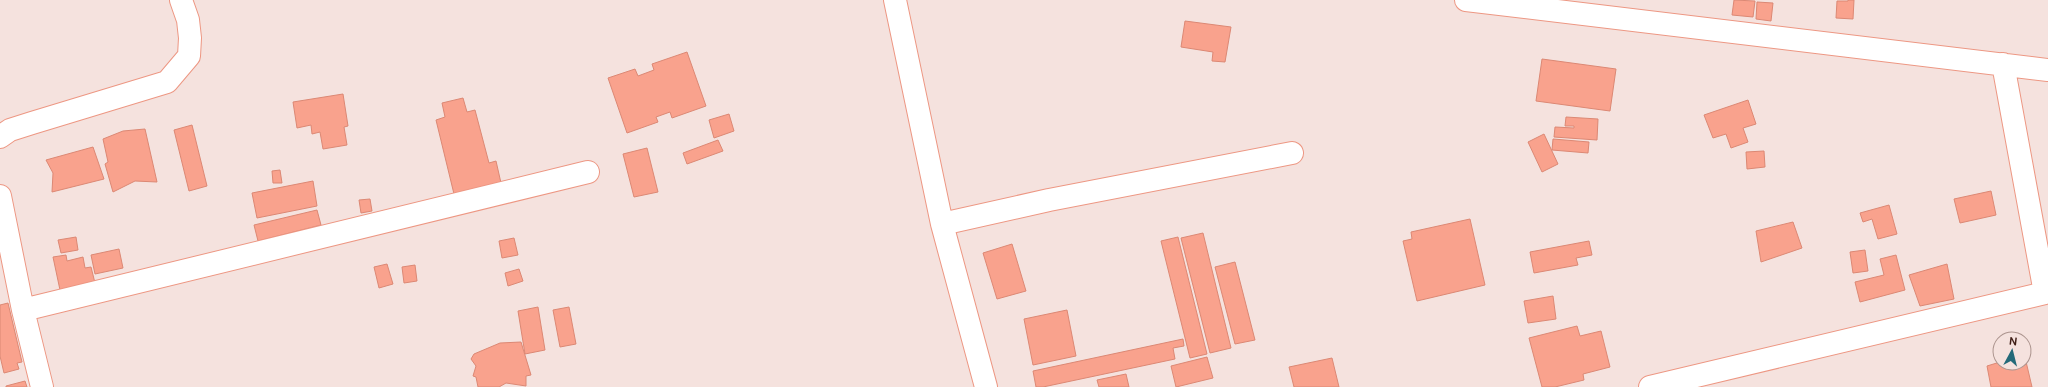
<svg xmlns="http://www.w3.org/2000/svg" width="2048" height="387" font-family="'DM Sans',sans-serif">
	<style>
		.building { fill: #f9a28d; stroke: #dc8874 }
		.lines { fill: none; stroke-linecap: round; stroke-linejoin: round }
		.minor-casing { stroke: #ed9783; stroke-width: 24 }
		.minor { stroke: #fff; stroke-width: 22 }
	</style>
	<rect width="100%" height="100%" fill="#f5e2de"/>
	<path class="building" d="M1734 0 1755 1 1753 17 1732 15Z
		M1848 0H1854L1853 19 1836 18 1837 1H1848Z
		M1757 2 1773 3 1771 21 1756 19Z
		M1185 21 1231 27 1225 62 1212 61 1213 52 1181 47Z
		M687 52 706 106 672 118 670 112 656 117 658 122 627 133 608 78 635 69 638 76 654 70 652 64Z
		M1542 59 1616 69 1610 111 1536 101Z
		M343 94 348 126 344 127 347 145 323 149 320 132 312 134 311 125 297 128 293 102Z
		M463 98 467 112 475 110 489 163 496 161 501 183 454 194 436 120 445 117 442 103Z
		M1748 100 1756 124 1743 128 1748 142 1731 148 1726 134 1713 138 1704 115Z
		M729 114 734 131 714 138 709 120Z
		M1566 117 1598 119 1597 140 1554 137 1555 127 1574 128V126H1565Z
		M192 125 207 186 189 191 174 130Z
		M145 129 157 182 135 181 113 192 105 164 108 162 103 139 123 131Z
		M1544 134 1558 164 1542 172 1528 142Z
		M1553 139 1589 142 1588 153 1552 150Z
		M718 140 723 151 687 164 683 153Z
		M93 147 104 179 52 192 53 173 46 160Z
		M647 148 658 192 634 197 623 154Z
		M1764 151 1765 167 1747 169 1746 152Z
		M280 170 282 183H273L272 171Z
		M313 181 317 206 257 218 252 193Z
		M1991 191 1996 215 1960 223 1954 199Z
		M370 199 372 211 361 213 359 200Z
		M1889 205 1897 234 1878 239 1872 219 1863 222 1860 213Z
		M317 210 321 225 258 241 254 225Z
		M1470 219 1485 285 1417 301 1403 241 1412 239 1411 232Z
		M1793 222 1802 248 1761 262 1756 231Z
		M1203 233 1231 348 1210 353 1181 238Z
		M76 237 78 250 61 253 58 240Z
		M1178 237 1207 354 1190 358 1161 241Z
		M514 238 518 255 502 258 499 241Z
		M1589 241 1592 255 1576 258 1578 265 1534 273 1530 252Z
		M1012 244 1026 291 997 299 983 253Z
		M119 249 123 268 95 274 91 255Z
		M1865 250 1868 271 1853 273 1850 252Z
		M66 255 67 261 83 257 85 268 91 267 95 283 60 290 53 257Z
		M1896 255 1905 290 1860 302 1855 282 1884 275 1880 259Z
		M1235 262 1255 340 1235 344 1215 267Z
		M387 264 393 284 379 288 374 267Z
		M1947 264 1954 299 1920 306 1909 275Z
		M415 265 417 281 404 283 402 267Z
		M519 269 523 281 508 286 505 273Z
		M1553 296 1556 319 1528 323 1524 301Z
		M8 303 22 362 17 363 19 369 4 373 0 356V305Z
		M538 307 545 350 525 354 518 311Z
		M569 307 576 344 560 347 553 310Z
		M1067 310 1076 356 1033 365 1024 319Z
		M1577 326 1580 336 1601 331 1610 367 1583 374 1584 380 1555 387H1542L1529 338Z
		M1183 339 1184 346 1173 348 1175 359 1043 387H1036L1033 371Z
		M521 342 531 375 526 376V386L506 383 499 387H478L476 377 473 376 476 366 471 359 474 354 500 343Z
		M2024 353 2032 387H1991L1987 366 2000 362 2024 363Z
		M1207 357 1213 378 1176 387 1171 366Z
		M1332 358 1339 387H1294L1289 367Z
		M1126 374 1129 387H1099L1097 380Z
		M25 381 27 387H6V386Z"/>
	<g class="lines">
		<g class="minor-casing">
			<path id="minor" d="M895 0 942 224 986 387
				M1466 0 2048 70
				M0 137 10 130 32 123 167 82 189 56 190 38 188 20 181 0
				M0 196 23 310 42 387
				M942 224 1049 200 1292 153
				M23 310 588 172
				M1650 387 2045 293 2003 64"/>
		</g>
		<use href="#minor" class="minor"/>
	</g>
	<g transform="translate(2012 351) rotate(7)"><circle r="19" fill="#f5e2de" stroke="#ac948e"/>
	<path d="M0-3L7 15L0 10L-7 15Z" fill="#246a79"/>
	<text y="-6" font-size="11" font-weight="bold" text-anchor="middle" fill="#3f1e16">N</text>
	</g>
</svg>
